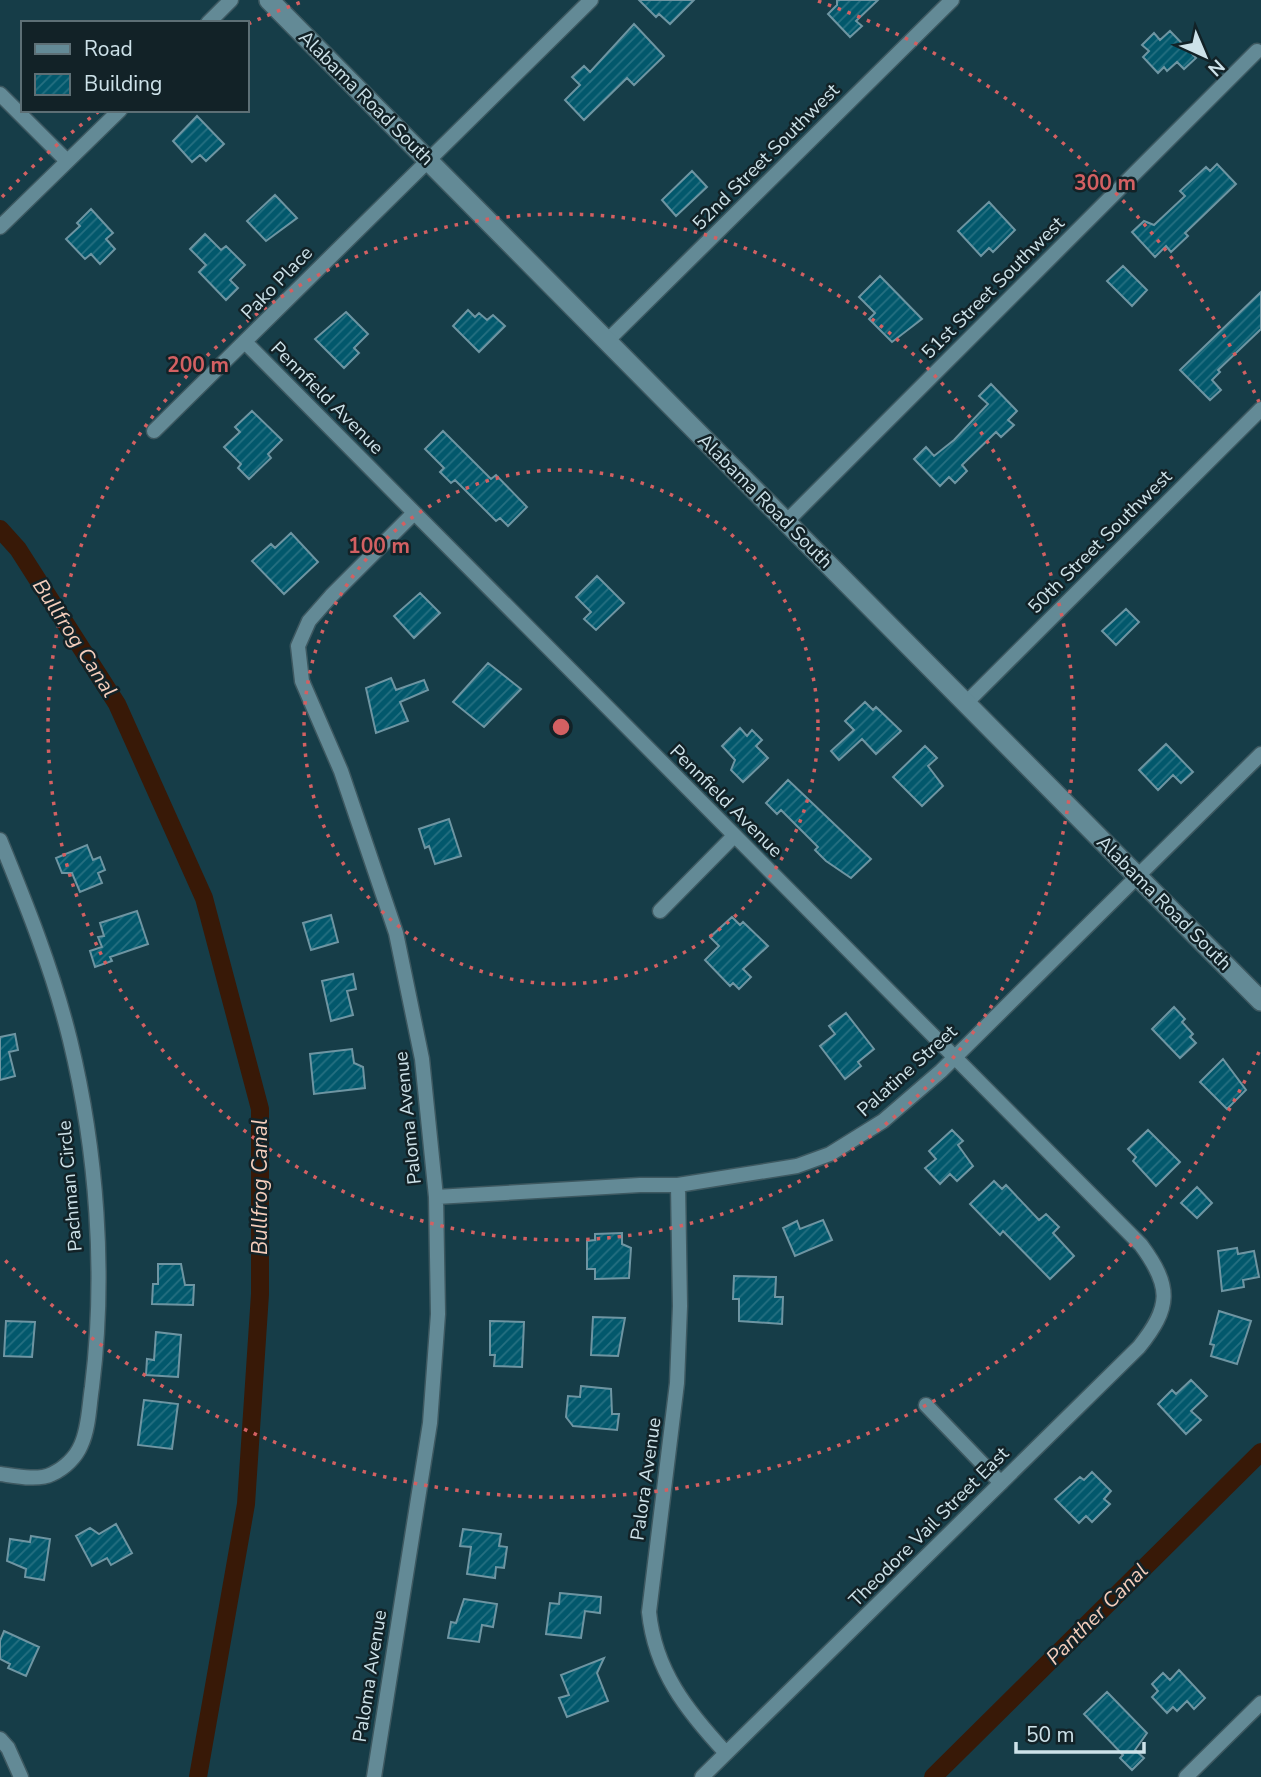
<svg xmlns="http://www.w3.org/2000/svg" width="1261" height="1777" font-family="'Nunito Sans',sans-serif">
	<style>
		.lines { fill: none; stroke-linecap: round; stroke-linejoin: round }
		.canal { stroke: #381907; stroke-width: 18 }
		.building { fill: url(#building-hatch); stroke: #6e95a2; stroke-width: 2 }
		.minor-casing { stroke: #3d5860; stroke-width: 17 }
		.tertiary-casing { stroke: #3d5860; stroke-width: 22 }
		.minor { stroke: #638a96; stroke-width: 14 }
		.tertiary { stroke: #638a96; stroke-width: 19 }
		.ring { fill: none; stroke: #d36062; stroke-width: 3.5; stroke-dasharray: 3.5 7 }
		.labels { text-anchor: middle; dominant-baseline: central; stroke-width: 5; stroke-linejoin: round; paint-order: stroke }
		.street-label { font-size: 19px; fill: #cde2e9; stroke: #122227 }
		.water-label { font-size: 21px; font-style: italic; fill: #f4cdbb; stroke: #122227 }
		.centre { fill: #d36062; stroke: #122227; stroke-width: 3.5 }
		.ring-label { font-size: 21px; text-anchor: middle; font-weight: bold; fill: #d36062; stroke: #122227; stroke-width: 5; stroke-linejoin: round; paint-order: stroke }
	</style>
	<defs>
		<pattern id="building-hatch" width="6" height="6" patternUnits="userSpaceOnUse" patternTransform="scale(1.75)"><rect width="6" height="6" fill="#02586c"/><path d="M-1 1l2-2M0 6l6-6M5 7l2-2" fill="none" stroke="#267081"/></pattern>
	</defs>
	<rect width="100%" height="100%" fill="#163d48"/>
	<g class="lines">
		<path class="canal" d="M0 529 18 549 117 704 204 898 260 1109V1294L246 1504 198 1777
			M933 1777 1261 1452"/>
	</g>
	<path class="building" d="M639 0H694L670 24 659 14 656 17Z
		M837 0H878L856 21 862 26 850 37 828 14 837 5Z
		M634 24 664 56 634 85 627 78 584 120 565 100 580 85 572 77 584 66 590 72Z
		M1170 31 1196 58 1184 69 1177 62 1167 71 1164 67 1158 73 1143 57 1149 51 1142 45 1154 33 1160 40Z
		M197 116 224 144 206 161 200 155 192 162 173 141Z
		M1217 164 1236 184 1185 233 1188 236 1171 252 1166 246 1155 257 1132 232 1144 221 1154 225 1185 196 1180 191 1206 167 1210 171Z
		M692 171 707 187 676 216 662 200Z
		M275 195 297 218 266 241 247 221Z
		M989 202 1015 230 993 252 989 248 981 256 958 231Z
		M91 209 113 233 106 239 115 249 100 264 91 254 85 259 66 239 80 226 77 223Z
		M205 234 221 250 226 246 245 265 230 280 238 288 226 300 199 272 206 265 190 249Z
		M1123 266 1147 290 1132 306 1107 281Z
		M880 276 922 319 892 342 869 319 875 313 859 297Z
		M1261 292V329L1218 370 1220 372 1212 380 1221 390 1210 400 1180 370Z
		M468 310 475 317 479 313 487 320 493 315 505 326 479 352 453 326Z
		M346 312 368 334 354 348 359 353 344 368 315 339Z
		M991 384 1017 411 1008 420 1014 425 1001 437 996 432 962 465 967 471 955 483 949 477 940 486 914 459 926 447 934 456 954 440 988 404 979 396Z
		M252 411 282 440 268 454 271 458 249 479 238 468 241 464 224 447 240 432 235 427Z
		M443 431 491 479 496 475 527 507 508 526 500 518 496 521 455 480 451 483 440 472 444 468 425 449Z
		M291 533 318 562 284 594 252 561 271 544 275 548Z
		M597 576 624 603 596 630 584 619 591 612 576 597Z
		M420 593 440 613 414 638 394 616Z
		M1126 609 1139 622 1116 645 1102 631Z
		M488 663 521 689 484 727 453 702Z
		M391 678 396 690 424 680 428 690 400 702 408 721 376 733 366 688Z
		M865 702 873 710 876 707 901 731 876 754 862 739 839 760 831 751 854 730 845 721Z
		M740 728 747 736 752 730 762 740 756 746 768 758 743 782 731 770 735 760 722 746Z
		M1166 744 1193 772 1181 783 1173 775 1158 790 1139 770Z
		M925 746 937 758 928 766 943 786 922 806 893 777Z
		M788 780 871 859 851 878 826 861 815 850 818 847 781 810 777 814 766 803Z
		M449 819 461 856 435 864 429 846 425 848 419 829Z
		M87 845 93 860 100 857 105 870 98 873 102 883 80 892 72 873H62L56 858Z
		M137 911 148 944 110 957 112 961 95 967 90 951 102 947 98 937 104 936 100 923Z
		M331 915 338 942 311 950 303 923Z
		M732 917 740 925 743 922 768 946 743 969 751 977 739 989 733 983 730 986 705 960 719 946 710 937Z
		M353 974 356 989 347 991 353 1015 331 1021 322 981Z
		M1174 1007 1185 1019 1182 1022 1193 1034 1190 1037 1196 1043 1180 1058 1152 1029Z
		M846 1013 874 1049 858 1062 861 1066 845 1079 820 1046 835 1034 829 1026Z
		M15 1034 18 1050 9 1052 15 1076 0 1080V1037Z
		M352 1049 354 1063 363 1067 365 1088 314 1094 310 1054Z
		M1223 1059 1246 1090 1227 1109 1200 1082Z
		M952 1130 963 1141 958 1145 973 1166 957 1181 950 1174 940 1184 925 1168 936 1159 929 1151Z
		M1148 1130 1180 1162 1156 1186 1133 1161 1136 1157 1128 1149Z
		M994 1181 1002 1189 1006 1185 1039 1220 1046 1214 1059 1227 1053 1233 1074 1256 1050 1279 1003 1231 1000 1235 970 1204Z
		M1197 1187 1212 1203 1197 1218 1181 1203Z
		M823 1220 832 1240 795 1256 783 1228 797 1221 800 1229Z
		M622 1233V1244L631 1248 629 1278 595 1279V1269H587V1241L595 1240V1234Z
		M1237 1248 1238 1254 1254 1251 1259 1277 1243 1280 1244 1287 1222 1291 1218 1251Z
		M158 1264H181L185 1285H194L193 1305 152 1304 153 1284H158Z
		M734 1276 776 1277 775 1297H783L782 1324 739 1321V1299H733Z
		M1219 1311 1251 1321 1237 1364 1211 1356 1214 1345 1210 1344Z
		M593 1317 625 1318 618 1356 591 1355Z
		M6 1321 35 1322 32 1357 4 1356Z
		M490 1321 524 1322 522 1367 494 1366 495 1355H490Z
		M156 1332 181 1335 178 1377 146 1375 147 1359 154 1360Z
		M1191 1380 1207 1396 1191 1411 1201 1420 1186 1434 1158 1404 1172 1390 1176 1394Z
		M581 1386 611 1389 612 1414H619L617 1430 573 1426 566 1417 568 1396 580 1397Z
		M144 1400 178 1404 172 1449 138 1445Z
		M1092 1472 1111 1491 1104 1499 1110 1504 1092 1522 1086 1516 1079 1523 1055 1499 1080 1477 1084 1480Z
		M116 1524 132 1553 111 1565 107 1558 92 1566 76 1536 90 1528 99 1534Z
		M463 1529 501 1534 499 1546 507 1547 504 1568 496 1567 495 1578 467 1574 471 1547 460 1546Z
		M31 1536 50 1539 44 1580 25 1577 26 1569 7 1561 10 1539 30 1542Z
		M560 1593 601 1597 600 1613 585 1611 581 1638 546 1634 550 1603 559 1604Z
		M464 1599 497 1604 493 1627 482 1625 479 1642 448 1638 451 1622 456 1623Z
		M4 1631 39 1647 26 1676 8 1668 10 1664 0 1659V1641Z
		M604 1658 597 1673 608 1701 567 1717 559 1698 569 1695 561 1675Z
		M1179 1670 1205 1698 1194 1709 1187 1701 1177 1711 1173 1707 1167 1713 1152 1697 1158 1691 1152 1684 1163 1673 1170 1680Z
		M1107 1692 1147 1733 1135 1750 1144 1758 1132 1770 1120 1758 1123 1755 1084 1714Z"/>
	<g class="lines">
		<g class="minor-casing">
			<path id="minor" d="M208 23 231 0
				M0 94 67 161
				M0 227 120 110
				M607 341 952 0
				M246 343 1141 1245C1172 1287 1171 1307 1139 1347L702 1777
				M154 431 591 0
				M786 522 1257 51
				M966 703 1261 409
				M0 840C27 906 53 971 70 1040 97 1151 106 1274 92 1387 89 1406 89 1428 81 1445 76 1457 65 1468 52 1474 38 1481 15 1476 0 1474
				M660 911 733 837
				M678 1185 680 1306 677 1383 649 1612C655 1671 687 1711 726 1753
				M436 1197 640 1185H678L797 1166 830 1154 883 1121 941 1071 1261 754
				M926 1405 1001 1483
				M0 1739 8 1748 21 1777
				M374 1777 430 1423 438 1314 436 1197 422 1059 396 933 341 771 302 681 298 646 309 621 331 596 413 514
				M1186 1777 1261 1703"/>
		</g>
		<g class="tertiary-casing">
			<path id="tertiary" d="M269 0 1261 1001"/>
		</g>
		<use href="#minor" class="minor"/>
		<use href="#tertiary" class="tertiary"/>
	</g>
	<g class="ring">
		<circle cx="561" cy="727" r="257"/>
		<circle cx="561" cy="727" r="513"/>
		<path d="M1259 1052A770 770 0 0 1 2 1257M2 197A770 770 0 0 1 98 112M248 24A770 770 0 0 1 304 1M818 1A770 770 0 0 1 1259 402"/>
	</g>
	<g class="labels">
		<g class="street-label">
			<text transform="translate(366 98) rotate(45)">Alabama Road South</text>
			<text transform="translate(766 157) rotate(-45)">52nd Street Southwest</text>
			<text transform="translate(277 283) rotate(-46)">Pako Place</text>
			<text transform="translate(993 288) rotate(-45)">51st Street Southwest</text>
			<text transform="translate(327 398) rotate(45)">Pennfield Avenue</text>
			<text transform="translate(765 501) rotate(45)">Alabama Road South</text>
			<text transform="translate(1100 542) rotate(-45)">50th Street Southwest</text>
			<text transform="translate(726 801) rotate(45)">Pennfield Avenue</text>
			<text transform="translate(1164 903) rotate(45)">Alabama Road South</text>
			<text transform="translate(907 1071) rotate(-42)">Palatine Street</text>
			<text transform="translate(408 1118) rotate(-96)">Paloma Avenue</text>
			<text transform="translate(70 1186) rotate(-95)">Pachman Circle</text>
			<text transform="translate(646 1479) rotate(-82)">Palora Avenue</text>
			<text transform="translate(929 1527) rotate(-45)">Theodore Vail Street East</text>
			<text transform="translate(370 1676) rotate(-81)">Paloma Avenue</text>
		</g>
		<g class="water-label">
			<text transform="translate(75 638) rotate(57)">Bullfrog Canal</text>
			<text transform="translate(260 1187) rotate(-90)">Bullfrog Canal</text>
			<text transform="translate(1097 1614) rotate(-45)">Panther Canal</text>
		</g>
	</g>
	<circle cx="561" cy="727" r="10" class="centre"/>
	<g class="ring-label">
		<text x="1105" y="190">300 m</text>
		<text x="198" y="372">200 m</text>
		<text x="379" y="553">100 m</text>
	</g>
	<rect x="21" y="21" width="228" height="91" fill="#122227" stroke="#5d6f75" stroke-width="2"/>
	<rect x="35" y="44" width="35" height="10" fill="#638a96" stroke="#5d6f75" stroke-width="2"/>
	<text x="84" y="56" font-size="21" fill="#cde2e9">Road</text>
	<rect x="35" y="74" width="35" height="21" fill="url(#building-hatch)" stroke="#5d6f75" stroke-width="2"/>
	<text x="84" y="91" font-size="21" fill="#cde2e9">Building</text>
	<g transform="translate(1205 56) rotate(136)" stroke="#122227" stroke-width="5" paint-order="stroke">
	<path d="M0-5L12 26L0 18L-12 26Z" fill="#cde2e9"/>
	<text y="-10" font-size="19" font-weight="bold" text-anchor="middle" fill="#cde2e9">N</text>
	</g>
	<path d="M1016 1742v10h128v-10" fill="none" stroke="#cde2e9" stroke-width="3.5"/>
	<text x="1026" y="1742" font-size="21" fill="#cde2e9" stroke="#122227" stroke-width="5" paint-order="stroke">50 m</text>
</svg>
